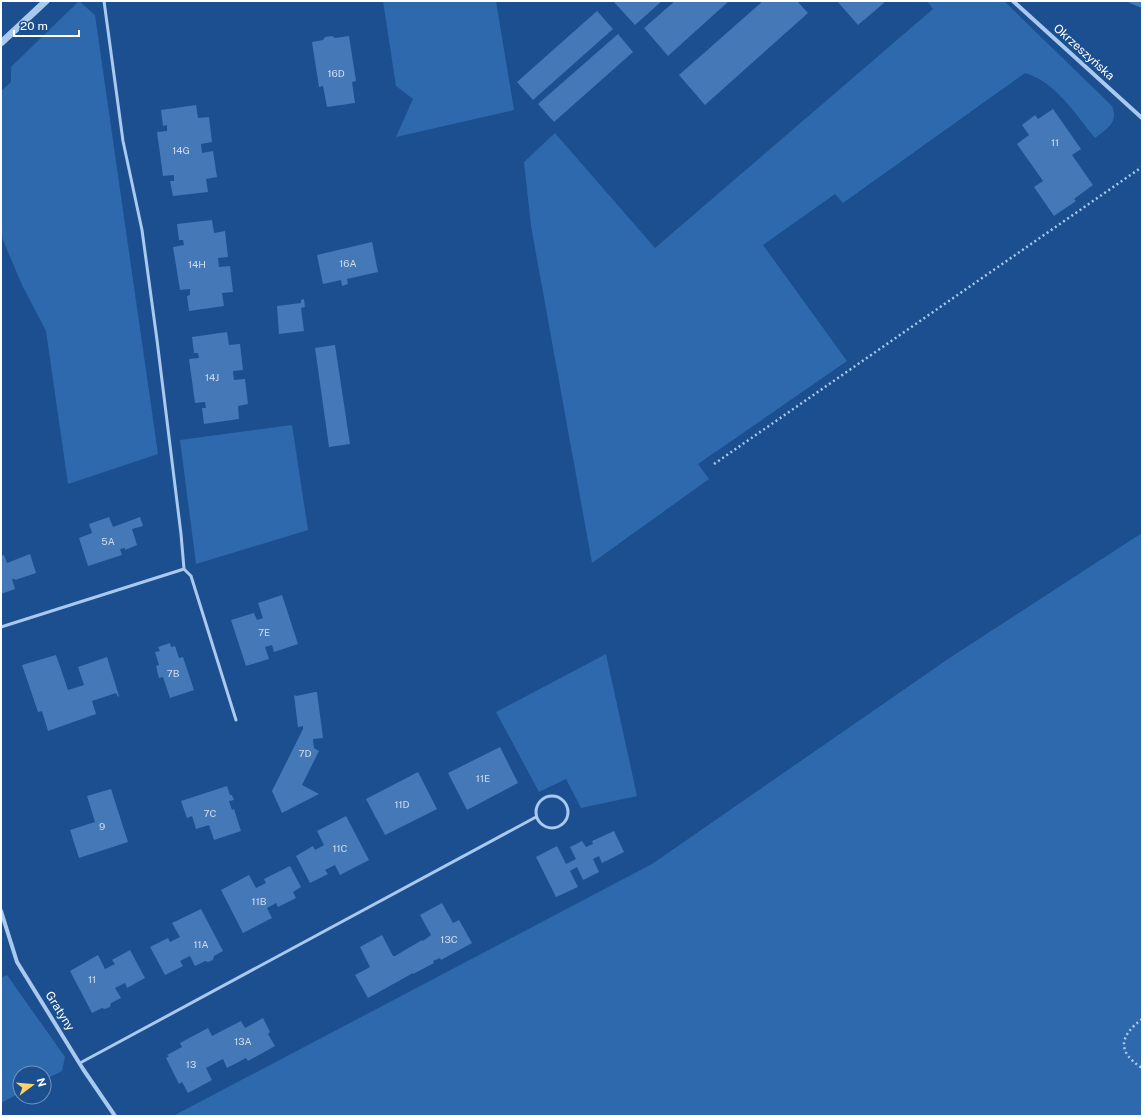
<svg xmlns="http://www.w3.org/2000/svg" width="1143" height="1117" font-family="'Public Sans',sans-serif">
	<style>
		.green { fill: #2e69ad }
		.building { fill: #4478b7 }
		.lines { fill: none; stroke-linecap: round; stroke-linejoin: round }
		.path { stroke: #a9c9ee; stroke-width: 2.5; stroke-dasharray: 2 3; stroke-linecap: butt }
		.service { stroke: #a9c9ee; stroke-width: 3 }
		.minor { stroke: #a9c9ee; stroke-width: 4 }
		.tertiary { stroke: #a9c9ee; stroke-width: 7 }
		.labels { text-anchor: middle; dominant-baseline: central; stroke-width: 4; stroke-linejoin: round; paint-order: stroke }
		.number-label { font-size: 10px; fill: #d0dded }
		.street-label { font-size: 12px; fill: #fff; stroke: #1b4f8f }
	</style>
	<rect width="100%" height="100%" fill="#1b4f8f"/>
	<path class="green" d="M79 1 95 15 158 454 68 484 46 331 22 285 3 240 1 227V91L11 82V67Z
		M383 1H496L514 110 396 137 413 99 396 86Z
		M927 1H1004L1112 106C1119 122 1107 129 1095 138 1075 114 1056 82 1025 73L843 203 835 194 763 245 847 361 698 464 709 479 592 563 531 226 524 162 555 133 655 248 933 9Z
		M292 425 308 530 196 564 180 440Z
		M1142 533V1116H173L652 864 951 657Z
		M606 654 637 796 581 808 566 779 539 792 496 712Z
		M7 975 65 1057 62 1071 44 1080V1073H20V1093L1 1103V978Z"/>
	<path class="building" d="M613 1H662L635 25Z
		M675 1H729L668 56 644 28Z
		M763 1H797L808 13 705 105 679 75Z
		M837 1H883L884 3 858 25Z
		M1125 1H1142V8Z
		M597 11 613 29 533 100 517 82Z
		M618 34 633 52 554 122 538 104Z
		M332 36 335 38 349 36 356 81 352 82 355 103 327 107 323 86 319 87 312 42 323 40 325 37Z
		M196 105 198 118 209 117 212 142 201 144 202 153 213 151 217 177 206 179 208 192 173 196 170 181H174V175L163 176 157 132 167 131V125L163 126 161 110Z
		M1053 109 1081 149 1072 155 1093 185 1074 199 1076 201 1054 216 1034 187 1043 181 1017 144 1029 135 1022 125 1035 115 1038 119Z
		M212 220 214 233 225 231 228 257 218 258 219 267 230 266 233 292 222 293 224 306 189 311 187 296 190 295V289L180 290 173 247 184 245 183 240H179L177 224Z
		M372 242 378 272 347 279 348 284 342 286 341 280 323 284 317 255Z
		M304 299 305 307 301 308 304 331 279 334 277 306 301 303V300Z
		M227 332 229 345 240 344 243 370 233 371 234 380 245 379 248 404 238 406 239 419 204 424 202 408H206L205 402 195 403 189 359 199 358 198 353H194L192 337Z
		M335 345 350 444 329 447 315 348Z
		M109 517 113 527 140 517 143 526 132 529 137 545 125 550V548L120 549 122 555 88 566 79 538 92 533 89 524Z
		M30 554 36 573 15 580V579H12L15 589 1 594V556L4 555 7 563Z
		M282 595 298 644 274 652 272 645 265 647 269 659 246 666 231 620 254 613 257 620 263 618 258 603Z
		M170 643 171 647 175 646 179 658 183 657 194 690 170 698 163 677 159 678 156 666 159 665 155 652 160 651 158 647Z
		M56 655 68 690 84 685 78 667 107 657 119 696 118 697 116 693 92 701 96 714 48 731 42 711 38 712 22 665Z
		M315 692H317L323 738 313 739 314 748 319 751 302 785 319 794 282 813 272 791 303 729V726L298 727 294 695 296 696Z
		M500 747 518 783 467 810 448 773Z
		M418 772 437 809 385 835 366 799Z
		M227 786 230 795H232L234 800 229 801 232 810 234 809 241 831 214 840 209 825 196 829 192 816 187 818 181 801Z
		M111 789 128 842 79 858 70 830 95 822 87 796Z
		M346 816 369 860 340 875 335 865 325 870 328 874 310 883 296 856 313 846 315 850 324 845 317 831Z
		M614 831 624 852 602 863 599 856 593 859 599 872 583 880 577 867 570 871 578 887 556 897 536 857 557 846 566 864 576 859 570 847 582 841 586 847 593 844 592 841Z
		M290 866 301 887 293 892 296 898 278 907 276 903 267 908 272 918 243 933 221 890 249 875 256 888 266 883 264 879Z
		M442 903 453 923 459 920 472 943 441 960 440 958 433 961 434 963 413 974V973L368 998 355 975 370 967 360 947 382 935 393 956H395L422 940 423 941 431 935 420 915Z
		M201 909 223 951 214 956 213 960 208 962 205 961 195 966 190 956 180 961 183 966 165 975 150 947 168 938 170 942 180 937 172 923Z
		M130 950 145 978 127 988 125 983 115 988 121 998 111 1003 110 1007 105 1009 102 1008 92 1013 70 971 98 955 105 969 115 964 112 960Z
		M263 1018 270 1032 268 1034 275 1046 248 1061 246 1058 227 1068 223 1059 206 1068 212 1080 188 1093 182 1082 179 1084 166 1058 169 1056 167 1055 182 1047 180 1043 208 1028 212 1036 241 1021 245 1028Z"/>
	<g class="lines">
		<path class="path" d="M714 464 1142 167
			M1142 1019C1120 1036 1116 1051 1142 1068"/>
		<path class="service" d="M104 1 123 141 142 230 157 340 181 534 184 569
			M1 627 184 569 191 576 236 720
			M536 812a16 16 0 1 1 32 0a16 16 0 1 1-32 0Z
			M80 1063 536 817"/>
		<path class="minor" d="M1013 1 1142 118
			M1 911 17 962 83 1069 115 1116"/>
		<path class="tertiary" d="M1 43 46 1"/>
	</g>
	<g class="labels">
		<g class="number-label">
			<text x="336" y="73">16D</text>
			<text x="1055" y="142">11</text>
			<text x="181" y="150">14G</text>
			<text x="348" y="263">16A</text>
			<text x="197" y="264">14H</text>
			<text x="212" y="377">14J</text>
			<text x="108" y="541">5A</text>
			<text x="264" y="632">7E</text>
			<text x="173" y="673">7B</text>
			<text x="305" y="753">7D</text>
			<text x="483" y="778">11E</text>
			<text x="402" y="804">11D</text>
			<text x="210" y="813">7C</text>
			<text x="102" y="826">9</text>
			<text x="340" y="848">11C</text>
			<text x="259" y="901">11B</text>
			<text x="449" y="939">13C</text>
			<text x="201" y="944">11A</text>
			<text x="92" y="979">11</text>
			<text x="243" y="1041">13A</text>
			<text x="191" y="1064">13</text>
		</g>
		<g class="street-label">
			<text transform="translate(1084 52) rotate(42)">Okrzeszyńska</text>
			<text transform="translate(60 1011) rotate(58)">Gratyny</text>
		</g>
	</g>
	<rect width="1143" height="1117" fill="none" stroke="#ffffff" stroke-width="4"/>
	<g transform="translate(32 1085) rotate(74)"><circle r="19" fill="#1b4f8f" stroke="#7695bc"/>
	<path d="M0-3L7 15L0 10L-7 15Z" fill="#ffd166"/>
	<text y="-6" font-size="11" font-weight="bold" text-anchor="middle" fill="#ffffff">N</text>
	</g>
	<path d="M14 30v6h65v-6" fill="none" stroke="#ffffff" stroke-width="2"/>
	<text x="20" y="30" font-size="12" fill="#ffffff" stroke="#1b4f8f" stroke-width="3" paint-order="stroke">20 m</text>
</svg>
